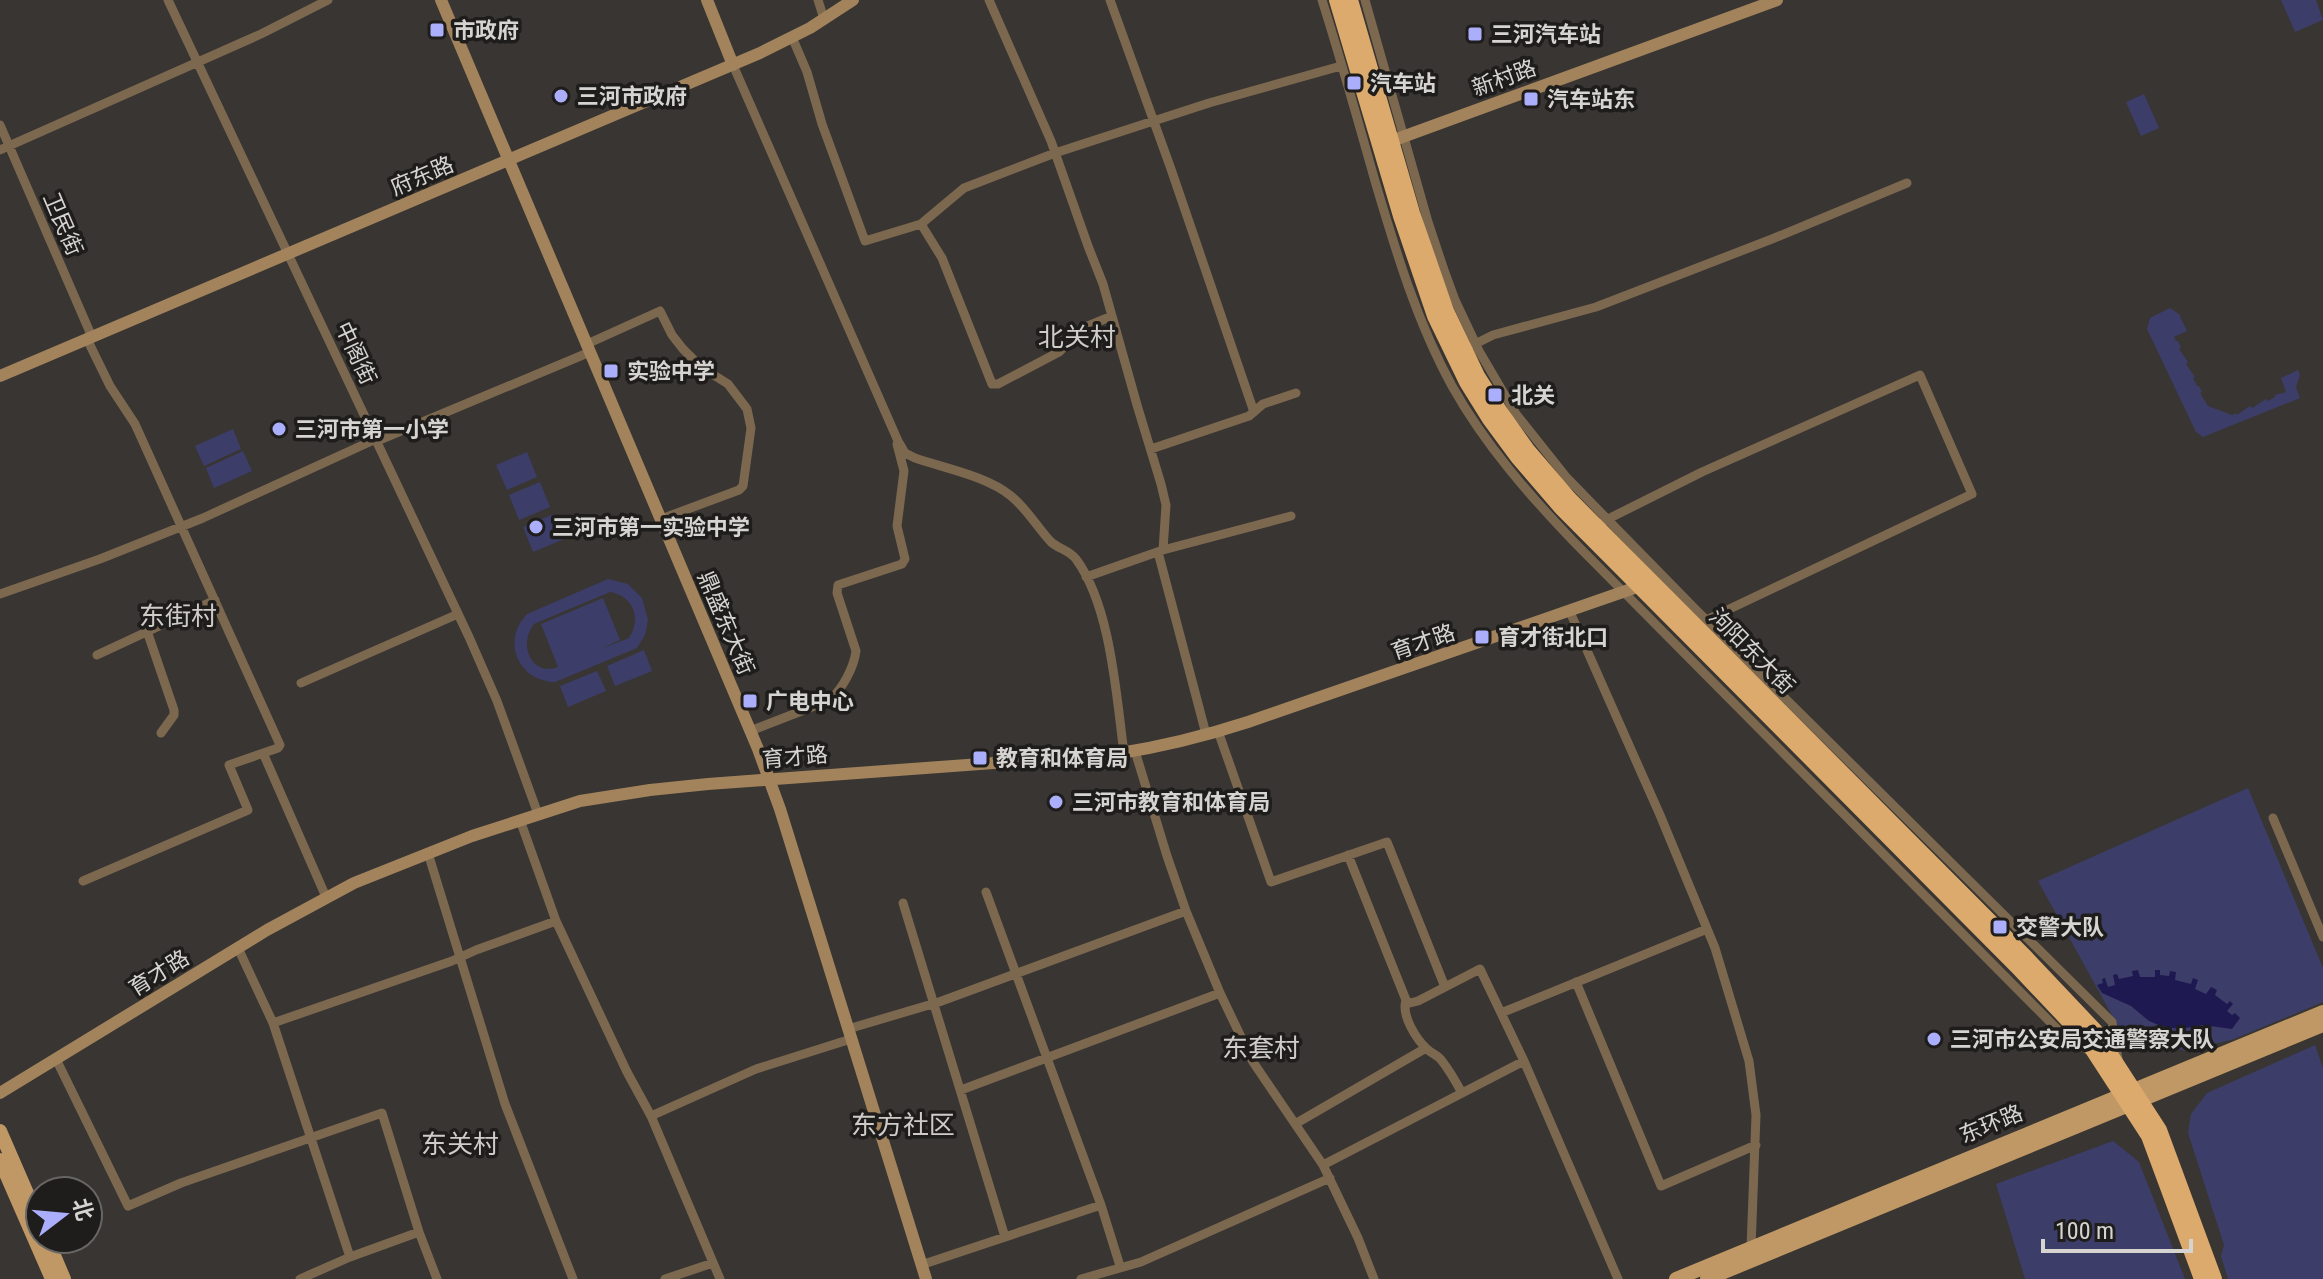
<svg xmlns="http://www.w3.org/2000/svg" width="2323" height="1279" font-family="'Roboto Condensed','Noto Sans SC',sans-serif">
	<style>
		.green { fill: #3c3e69; fill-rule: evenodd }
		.water { fill: #1e1951 }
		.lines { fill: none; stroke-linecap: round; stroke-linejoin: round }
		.street { stroke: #7c684f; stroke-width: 9 }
		.secondary { stroke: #a2835c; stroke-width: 12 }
		.primary { stroke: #c09865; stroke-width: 14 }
		.highway { stroke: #dbaa6c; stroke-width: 16 }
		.poi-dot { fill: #abaffb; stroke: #1e1d1b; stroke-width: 3 }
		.labels { text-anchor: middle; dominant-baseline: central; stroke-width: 7; stroke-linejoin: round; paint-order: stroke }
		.poi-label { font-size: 22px; font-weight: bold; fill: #d5d4d1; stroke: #1e1d1b; text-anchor: start }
		.street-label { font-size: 22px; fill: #d5d4d1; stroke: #1e1d1b }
		.quarter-label { font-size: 26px; fill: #cfccc8; stroke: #1e1d1b }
	</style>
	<rect width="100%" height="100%" fill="#383532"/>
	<path class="green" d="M2281 0H2316L2323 20 2295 32Z
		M2144 94 2159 128 2141 136 2126 102Z
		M2170 308 2179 314 2187 331 2174 337 2176 341H2178L2181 348 2179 349 2188 362 2186 364 2195 377 2193 378 2197 386H2199L2202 392 2200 393 2208 406 2232 415 2236 413 2237 415 2250 406 2252 408 2266 399 2268 401 2275 397V395L2286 392 2281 378 2298 370 2300 375 2296 387 2300 398 2203 437 2196 432 2147 329 2150 318Z
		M233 429 241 449 204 466 195 446Z
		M243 451 252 471 214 488 206 468Z
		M527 452 537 477 507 490 496 465Z
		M540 482 550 507 519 520 509 495Z
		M554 514 564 539 533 552 523 527Z
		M608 579 628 584 642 598 648 620 645 635 637 648 555 682C518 681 501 641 527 614ZM610 592C633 596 642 618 629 638L601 649 620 640 603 598 541 624 558 667C531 677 518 644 534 624Z
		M644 650 652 671 615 686 607 666Z
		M597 671 606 691 568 707 560 686Z
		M2248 788 2323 968V1002L2234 1039 2190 1050 2185 1051 2132 1035 2119 1028 2038 881Z
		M2315 1045 2323 1068V1279H2228L2221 1256 2224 1245 2188 1133 2191 1114 2207 1093Z
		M2113 1141 2139 1162 2185 1279H2025L1996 1184Z"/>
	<path class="water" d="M2138 970 2140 977H2155V970H2160V975L2169 976 2170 971 2176 972 2175 980 2191 984 2193 978 2198 980 2195 989 2206 994 2211 987 2217 990 2215 995 2227 1004 2230 1001 2233 1004 2227 1011 2232 1015 2235 1013 2240 1018 2232 1029 2203 1025 2180 1029 2161 1026 2149 1021 2131 1006 2102 993 2097 985 2103 983 2102 979 2105 978 2108 987 2115 985 2113 975 2117 974 2119 979 2133 976 2132 971Z"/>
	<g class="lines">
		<path class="street" d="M168 0 469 637 497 701 538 814
			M818 0 824 19
			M989 0 1051 141 1088 246 1103 284 1137 405 1161 484 1166 505 1163 550
			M1110 0 1171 169 1254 412
			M1322 0C1341 60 1358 121 1375 181 1396 252 1417 322 1452 386 1485 445 1530 496 1576 544L2065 1037 2090 1051
			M1365 0 1428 222 1444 270 1455 300 1479 351 1516 414 1567 478 1698 612 2112 1022 2118 1059
			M792 37 807 72 822 124 865 241 921 224 964 188 1055 153 1209 103 1341 66
			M733 65 898 441 905 453 915 458C944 468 987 476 1011 496 1027 509 1037 527 1051 542 1059 549 1069 550 1076 559 1111 607 1116 694 1124 753
			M0 125 92 337
			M0 150 261 34 328 0
			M921 224 942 258 992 384H998L1059 352 1083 328 1112 316
			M587 344 660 311 672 335 683 349 701 367 728 384 747 409 751 428 743 486 739 490 661 519
			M1473 345 1493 335 1596 307 1772 239 1907 183
			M377 441 590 352
			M1151 449 1249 416 1263 404 1296 393
			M1604 521 1702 472 1920 375 1972 494 1702 622
			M1158 552 1206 734
			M1086 577 1163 550 1291 516
			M0 594 100 559 203 518 376 439
			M1570 612 1660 815 1715 948 1749 1061 1756 1115 1751 1248
			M147 631 174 710V715L161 733
			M97 655 215 600
			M301 683 458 614
			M750 731 830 700C843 688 854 667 856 651L837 593 838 585 902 564 905 559 897 526 904 471 897 444
			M1218 731 1271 882 1387 842 1445 987
			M1135 751 1167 856 1186 911 1220 993 1253 1062 1323 1165 1358 1238 1374 1279
			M263 753 326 897
			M2273 818 2323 937
			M520 820 556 921 627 1072 651 1116 720 1279
			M428 853 505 1104 573 1279
			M1348 855 1406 1000 1410 1003 1418 1001 1480 969 1524 1061 1618 1279
			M83 881 248 810 229 765 278 748 280 745 135 424 110 386 87 339
			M986 892 1101 1205 1120 1266
			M903 903 1005 1237
			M238 948 273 1023 350 1257
			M1576 982 1661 1186 1756 1145
			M1406 1000C1401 1015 1416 1039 1427 1049 1432 1054 1438 1055 1442 1061 1450 1071 1456 1082 1462 1093
			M1501 1013 1707 929
			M273 1023 452 961 476 950 556 921
			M848 1029 939 1002 1186 911
			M56 1059 128 1206 181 1183 382 1113 419 1232 437 1279
			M961 1090 1220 993
			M651 1116 756 1069 851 1039
			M1295 1124 1426 1048
			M1323 1165 1524 1061
			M921 1265 1101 1205
			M300 1279 350 1257 419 1232
			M665 1279 713 1263
			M1081 1279 1141 1262 1330 1178"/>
		<path class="secondary" d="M441 0 758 749 780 809 926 1279
			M707 0 733 65
			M1386 143 1777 0
			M0 376 760 53 810 28 853 0
			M0 1093 267 930 354 883 472 836 580 801 650 790 708 784 1115 754C1160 747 1205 736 1248 722L1640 586"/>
		<path class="primary" d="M0 1131 40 1223
			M0 1160 52 1279
			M47 1239 64 1279
			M1676 1279 2323 1012
			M1707 1279 2323 1025"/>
		<path class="highway" d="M1337 0 1401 216 1435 316 1467 382 1490 419 1518 457 1561 507 2017 966 2086 1039 2149 1136 2202 1279
			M1350 0 1412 213 1446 311 1477 376 1500 412 1527 450 1569 499 2026 958 2095 1031 2159 1130 2214 1279"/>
	</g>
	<g class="poi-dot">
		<rect x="429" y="22" width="16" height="16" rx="4"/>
		<rect x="1467" y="26" width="16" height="16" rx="4"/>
		<rect x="1346" y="75" width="16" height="16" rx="4"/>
		<circle cx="561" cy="96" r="8"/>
		<rect x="1523" y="91" width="16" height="16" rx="4"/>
		<rect x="603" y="363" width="16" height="16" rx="4"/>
		<rect x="1487" y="387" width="16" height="16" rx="4"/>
		<circle cx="279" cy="429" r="8"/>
		<circle cx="536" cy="527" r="8"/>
		<rect x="1474" y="629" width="16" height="16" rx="4"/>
		<rect x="742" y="693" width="16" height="16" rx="4"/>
		<rect x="972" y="750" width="16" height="16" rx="4"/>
		<circle cx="1056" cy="802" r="8"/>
		<rect x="1992" y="919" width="16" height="16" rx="4"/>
		<circle cx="1934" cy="1039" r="8"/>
	</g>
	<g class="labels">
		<g class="poi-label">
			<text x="453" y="30">市政府</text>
			<text x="1491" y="34">三河汽车站</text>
			<text x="1370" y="83">汽车站</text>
			<text x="577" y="96">三河市政府</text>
			<text x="1547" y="99">汽车站东</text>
			<text x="627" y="371">实验中学</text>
			<text x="1511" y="395">北关</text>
			<text x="295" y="429">三河市第一小学</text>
			<text x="552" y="527">三河市第一实验中学</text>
			<text x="1498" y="637">育才街北口</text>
			<text x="766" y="701">广电中心</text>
			<text x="996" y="758">教育和体育局</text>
			<text x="1072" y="802">三河市教育和体育局</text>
			<text x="2016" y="927">交警大队</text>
			<text x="1950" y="1039">三河市公安局交通警察大队</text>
		</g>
		<g class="street-label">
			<text transform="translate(1504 78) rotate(-20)">新村路</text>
			<text transform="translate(422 176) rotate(-23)">府东路</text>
			<text transform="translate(63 224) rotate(67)">卫民街</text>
			<text transform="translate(356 353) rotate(65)">中阁街</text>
			<text transform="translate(726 623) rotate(67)">鼎盛东大街</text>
			<text transform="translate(1423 642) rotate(-19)">育才路</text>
			<text transform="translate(1752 651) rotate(45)">泃阳东大街</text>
			<text transform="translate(795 757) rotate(-5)">育才路</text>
			<text transform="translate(159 973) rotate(-32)">育才路</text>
			<text transform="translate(1991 1124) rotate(-22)">东环路</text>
		</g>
		<g class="quarter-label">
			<text x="1077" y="337">北关村</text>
			<text x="178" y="616">东街村</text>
			<text x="1261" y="1048">东套村</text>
			<text x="903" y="1125">东方社区</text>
			<text x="460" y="1144">东关村</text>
		</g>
	</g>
	<g transform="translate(64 1215) rotate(74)"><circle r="38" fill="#1e1d1b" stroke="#676664" stroke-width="2"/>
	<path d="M0-6L14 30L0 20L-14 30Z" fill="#abaffb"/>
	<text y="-12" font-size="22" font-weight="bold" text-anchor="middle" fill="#d5d4d1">北</text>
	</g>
	<path d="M2043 1239v12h148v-12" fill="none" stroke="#d5d4d1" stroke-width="4"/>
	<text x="2055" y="1239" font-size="24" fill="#d5d4d1" stroke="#1e1d1b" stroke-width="6" paint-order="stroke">100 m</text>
</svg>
